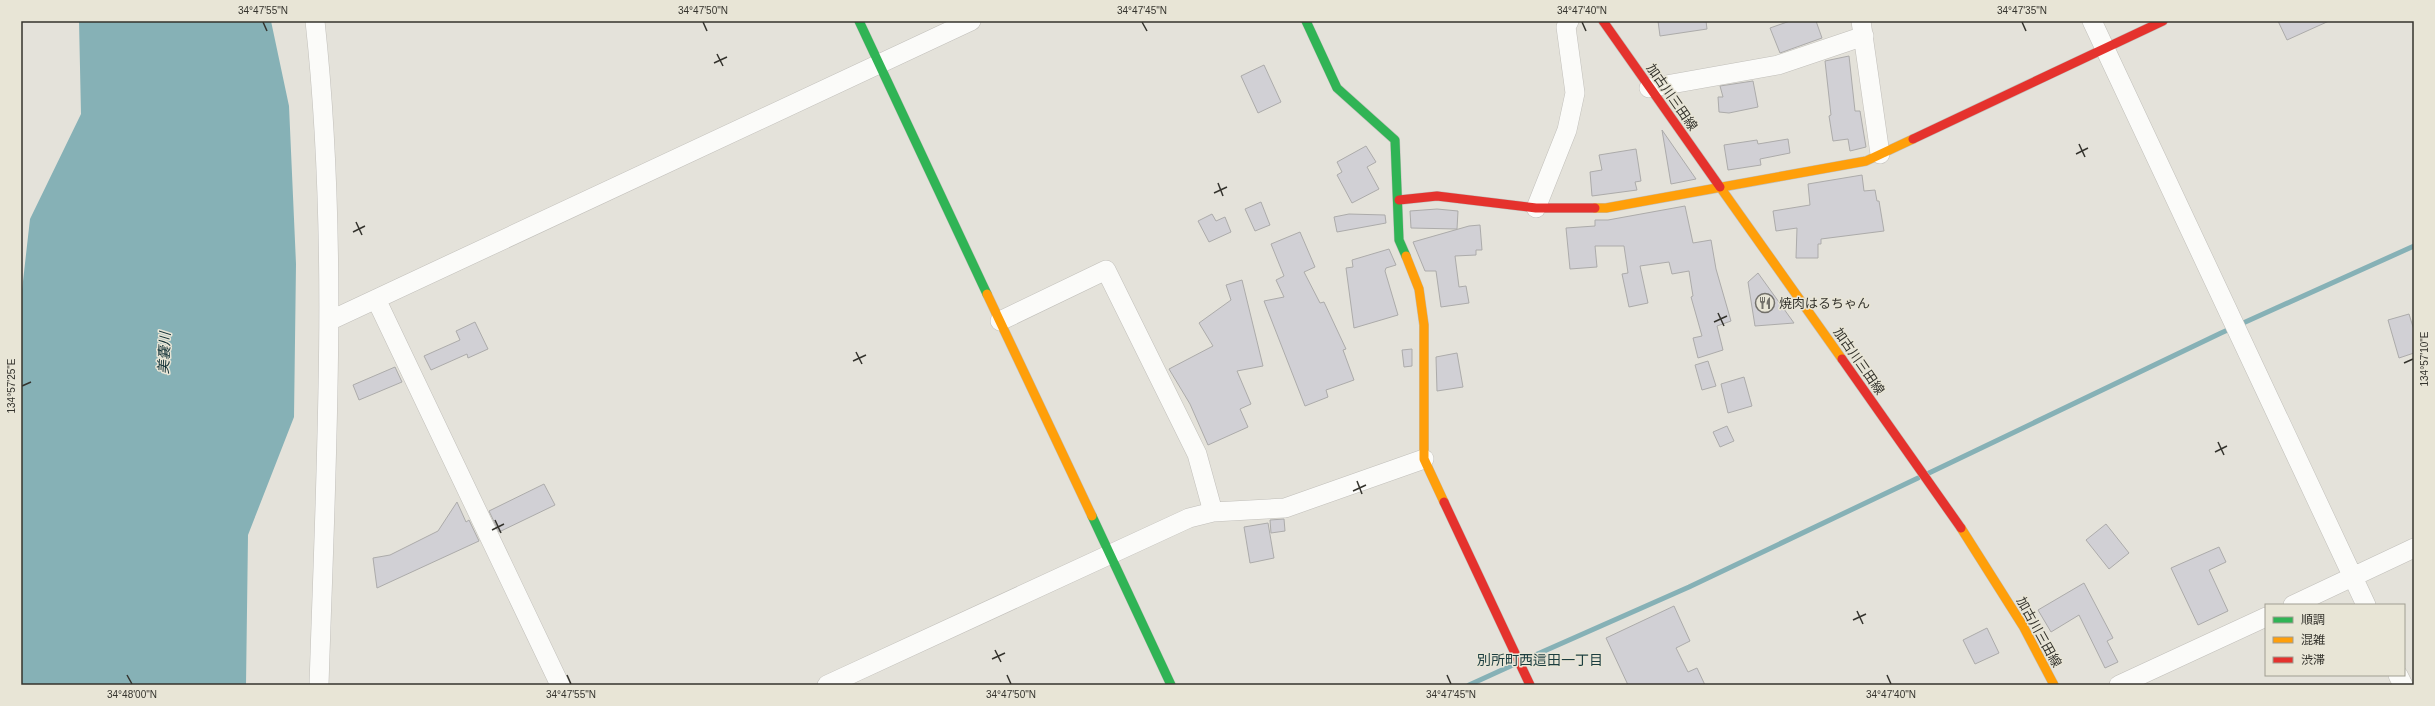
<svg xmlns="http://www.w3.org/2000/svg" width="2435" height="706" font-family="Arial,'Noto Sans JP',sans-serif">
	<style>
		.water { fill: #86b1b6 }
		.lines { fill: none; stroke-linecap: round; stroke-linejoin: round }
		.stream { stroke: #86b1b6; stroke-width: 5 }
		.building { fill: #d1d0d5; stroke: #acabaa }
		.street-casing { stroke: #c1bfba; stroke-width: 20 }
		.fast-casing { stroke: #c1bfba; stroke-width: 10 }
		.slow-casing { stroke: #c1bfba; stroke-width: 10 }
		.jam-casing { stroke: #c1bfba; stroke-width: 10 }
		.street { stroke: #fbfbf9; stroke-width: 19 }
		.fast { stroke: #30b455; stroke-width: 9 }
		.slow { stroke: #ff9f0a; stroke-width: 9 }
		.jam { stroke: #e5322d; stroke-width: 9 }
		.ticks { fill: none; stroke: #34332d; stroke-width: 1.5 }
		.labels { text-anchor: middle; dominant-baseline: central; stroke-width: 3; stroke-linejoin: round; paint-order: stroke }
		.street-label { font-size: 13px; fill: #34332d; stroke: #e8e5d6 }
		.poi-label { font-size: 13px; fill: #34332d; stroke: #e8e5d6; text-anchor: start }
		.water-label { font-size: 14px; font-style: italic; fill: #103035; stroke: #e8e5d6 }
		.neighbourhood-label { font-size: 14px; fill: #1b3d3f; stroke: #e8e5d6 }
		.neatline { fill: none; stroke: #34332d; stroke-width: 1.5 }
		.ticks-label { font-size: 10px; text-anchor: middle; fill: #34332d }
	</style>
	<rect width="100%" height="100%" fill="#e4e2da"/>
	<path class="water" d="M79 21H271L289 106 296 264 294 417 248 535 246 685H21V299L30 219 81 114Z"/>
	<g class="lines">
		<path class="stream" d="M1929 473 2221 333 2414 246
			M1524 660 1689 587 1918 478
			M1469 685 1515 664"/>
	</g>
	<path class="building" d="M1658 21H1706L1707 29 1660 36Z
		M1790 21H1816L1822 38 1780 53 1770 28Z
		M2278 21H2329L2287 40Z
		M1849 56 1855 111H1860L1866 147 1850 151 1848 139 1833 141 1829 116 1831 115 1825 61Z
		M1264 65 1281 102 1258 113 1241 76Z
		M1753 81 1758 107 1729 113 1719 112 1718 97H1723L1720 86Z
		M1662 130 1696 179 1671 184Z
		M1788 139 1790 153 1760 159 1761 165 1728 170 1724 145 1757 140 1758 144Z
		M1366 146 1376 162 1367 167 1379 189 1352 203 1337 175 1342 172 1337 162Z
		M1636 149 1641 181 1635 182 1637 190 1592 196 1590 172 1602 170 1599 155Z
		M1862 175 1864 191 1875 190 1877 201H1879L1884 231 1821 239V244H1818V258H1796L1797 228 1776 231 1773 211 1810 205 1808 184Z
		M1261 202 1270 225 1255 231 1245 209Z
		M1685 206 1693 243 1711 240 1716 269 1731 321 1717 326 1723 350 1698 358 1693 338 1702 336 1691 297 1693 296 1689 271 1672 274 1669 262 1640 266 1648 303 1629 307 1622 274 1628 273 1624 246H1595L1597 267 1570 269 1566 228 1595 226V220H1608Z
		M1437 209 1458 211 1457 229 1411 228 1410 211Z
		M1212 214 1216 221 1225 217 1231 232 1209 242 1198 221Z
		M1349 214 1385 215 1386 223 1337 232 1334 217Z
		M1480 225 1482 250H1476V255L1455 256 1459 287 1466 286 1469 303 1441 307 1436 271H1425L1413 242 1469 226Z
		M1300 232 1315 267 1304 272 1320 303 1324 302 1346 349 1343 350 1354 380 1326 390 1328 397 1305 406 1264 301 1284 297 1276 280 1284 276 1271 244Z
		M1389 249 1396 265 1386 268 1385 271 1398 315 1354 328 1346 268 1353 267 1352 260Z
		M1758 273 1794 323 1755 326 1748 282Z
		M1242 280 1263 366 1237 371 1251 404 1240 409 1248 427 1208 445 1190 404 1169 369 1213 346 1199 323 1231 300 1226 285Z
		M2409 314 2414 330V353L2399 358 2388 320Z
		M475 322 488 349 468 358 467 354 431 370 424 356 460 340 456 331Z
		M1412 349V366L1404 367 1402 350Z
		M1457 353 1463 387 1437 391 1436 357Z
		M1708 361 1716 386 1702 390 1695 365Z
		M395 367 402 382 359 400 353 385Z
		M1744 377 1752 406 1728 413 1721 384Z
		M1727 426 1734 441 1720 447 1713 432Z
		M544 484 555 505 499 532 489 511Z
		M457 502 466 522 469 520 479 541 377 588 373 558 390 555 438 531Z
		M1284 519 1285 531 1271 533 1270 520Z
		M1268 523 1274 558 1250 563 1244 527Z
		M2106 524 2129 553 2109 569 2086 540Z
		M2219 547 2226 562 2209 570 2228 611 2198 625 2171 568Z
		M2084 583 2113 638 2107 641 2118 662 2105 668 2079 615 2051 632 2038 610Z
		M1674 606 1690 641 1676 648 1688 672 1697 668 1705 685H1628L1606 638Z
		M1987 628 1999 653 1975 664 1963 640Z"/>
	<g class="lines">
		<g class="street-casing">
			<path id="street" d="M315 21C339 241 326 464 319 685
				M1861 21 1880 154
				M2092 21 2366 605
				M1649 88 1778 65 1864 36
				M1536 208 1567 130 1575 93 1566 27 1569 21
				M376 299 560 685
				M329 321 971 21
				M1000 321 1106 270 1197 454 1213 512
				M2293 605 2414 548
				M2398 675 2403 685
				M827 685 1189 518 1213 512 1285 508 1424 459
				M2119 685 2266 617"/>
		</g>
		<g class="fast-casing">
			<path id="fast" d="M859 21 987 294
				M1306 21 1337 88 1395 140 1399 240 1406 256
				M1092 516 1171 685"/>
		</g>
		<g class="slow-casing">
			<path id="slow" d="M1720 187 1842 359
				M1595 208H1606L1866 161 1913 139
				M1406 256 1419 289 1424 325V459L1444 502
				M987 294 1092 516
				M1961 528 2023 626 2054 685"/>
		</g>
		<g class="jam-casing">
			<path id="jam" d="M1603 21 1720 187
				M1913 139 2163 21
				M1399 200 1437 196 1536 208H1595
				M1842 359 1961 528
				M1444 502 1530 685"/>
		</g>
		<use href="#street" class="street"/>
		<use href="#fast" class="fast"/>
		<use href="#slow" class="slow"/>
		<use href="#jam" class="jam"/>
	</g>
	<path class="ticks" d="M263 22 267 31M703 22 707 31M1142 22 1147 31M1582 22 1586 31M2022 22 2026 31M717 54 723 66M714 63 727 57M2079 144 2085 157M2076 154 2088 148M1218 183 1223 196M1214 193 1227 187M356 222 362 235M353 232 365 226M1718 313 1724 326M1714 322 1727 316M856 352 862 364M853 361 866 355M2404 363 2413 359M22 386 31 382M2218 442 2224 455M2215 452 2227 446M1357 481 1362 494M1353 491 1366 485M495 520 501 533M492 530 504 524M1857 611 1863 624M1853 620 1866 614M995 650 1001 662M992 659 1005 653M127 675 132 684M567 675 571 684M1007 675 1011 684M1447 675 1451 684M1887 675 1891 684"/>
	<defs>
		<g id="restaurant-ring" transform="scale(1)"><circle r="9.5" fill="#e8e5d6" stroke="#72706a" stroke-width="1.5"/><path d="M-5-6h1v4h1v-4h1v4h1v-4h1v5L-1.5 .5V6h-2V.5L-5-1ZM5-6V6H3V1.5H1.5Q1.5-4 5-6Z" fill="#72706a"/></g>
	</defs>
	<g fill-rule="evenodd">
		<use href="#restaurant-ring" x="1765" y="303"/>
	</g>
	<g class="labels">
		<g class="street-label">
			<text transform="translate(1672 97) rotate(55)">加古川三田線</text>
			<text transform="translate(1859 361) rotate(55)">加古川三田線</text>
			<text transform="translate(2039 632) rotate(61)">加古川三田線</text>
		</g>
		<g class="poi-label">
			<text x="1779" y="303">焼肉はるちゃん</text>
		</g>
		<g class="water-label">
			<text transform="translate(164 353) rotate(-87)">美嚢川</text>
		</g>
		<g class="neighbourhood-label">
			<text x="1540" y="660">別所町西這田一丁目</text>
		</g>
	</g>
	<rect width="2435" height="706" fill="none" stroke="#e8e5d6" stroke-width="44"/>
	<rect x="2265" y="604" width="140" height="72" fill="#e8e5d6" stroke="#a09e92"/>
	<rect x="2273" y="617" width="20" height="6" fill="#30b455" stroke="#a09e92"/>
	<text x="2301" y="624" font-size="12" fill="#34332d">順調</text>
	<rect x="2273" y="637" width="20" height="6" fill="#ff9f0a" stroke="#a09e92"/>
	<text x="2301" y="644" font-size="12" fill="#34332d">混雑</text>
	<rect x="2273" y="657" width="20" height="6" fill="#e5322d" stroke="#a09e92"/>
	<text x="2301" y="664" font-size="12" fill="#34332d">渋滞</text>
	<rect x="22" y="22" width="2391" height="662" class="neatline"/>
	<g class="ticks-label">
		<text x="263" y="14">34°47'55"N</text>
		<text x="703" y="14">34°47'50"N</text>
		<text x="1142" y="14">34°47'45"N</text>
		<text x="1582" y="14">34°47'40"N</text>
		<text x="2022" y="14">34°47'35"N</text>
		<text transform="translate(2424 359) rotate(-90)" y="4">134°57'10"E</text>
		<text transform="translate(11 386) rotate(-90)" y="4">134°57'25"E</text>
		<text x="132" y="698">34°48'00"N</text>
		<text x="571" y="698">34°47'55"N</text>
		<text x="1011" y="698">34°47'50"N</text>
		<text x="1451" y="698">34°47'45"N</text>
		<text x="1891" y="698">34°47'40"N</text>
	</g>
</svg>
